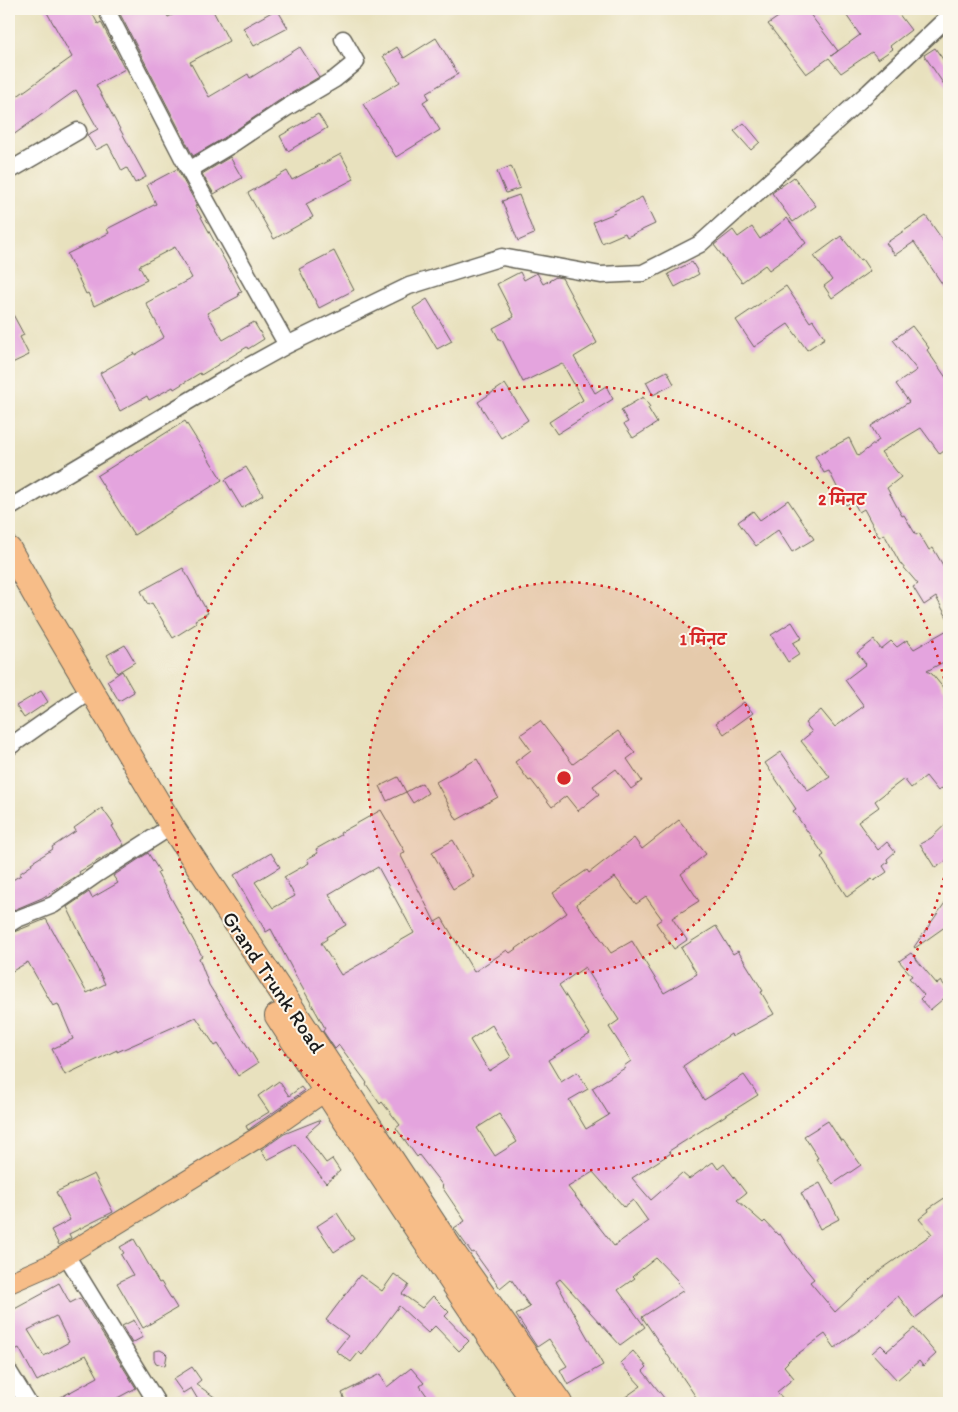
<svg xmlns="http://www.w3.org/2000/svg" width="958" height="1412" font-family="Itim,'Playpen Sans Deva',sans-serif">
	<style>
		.building { fill: #e4a4de; fill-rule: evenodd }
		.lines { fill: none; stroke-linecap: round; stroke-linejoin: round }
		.minor-casing { stroke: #636155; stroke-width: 19 }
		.major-casing { stroke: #636155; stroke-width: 22 }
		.highway-casing { stroke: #636155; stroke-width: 26 }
		.minor { stroke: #fff; stroke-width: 16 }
		.major { stroke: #f7bd88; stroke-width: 20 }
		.highway { stroke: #f7bd88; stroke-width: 24 }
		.ring { fill: none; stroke: #d62828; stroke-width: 2.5; stroke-dasharray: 2.5 5 }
		.labels { text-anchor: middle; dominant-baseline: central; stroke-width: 4; stroke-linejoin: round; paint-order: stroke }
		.street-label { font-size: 21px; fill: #1c1c1c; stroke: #fbf7ec }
		.centre { fill: #d62828; stroke: #fbf7ec; stroke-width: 2.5 }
		.ring-label { font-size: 15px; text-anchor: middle; font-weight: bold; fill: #d62828; stroke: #fbf7ec; stroke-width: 4; stroke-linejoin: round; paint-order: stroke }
	</style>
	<rect width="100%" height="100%" fill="#fbf7ec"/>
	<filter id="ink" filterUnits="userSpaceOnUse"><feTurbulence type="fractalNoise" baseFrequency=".02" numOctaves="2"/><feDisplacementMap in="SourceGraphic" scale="10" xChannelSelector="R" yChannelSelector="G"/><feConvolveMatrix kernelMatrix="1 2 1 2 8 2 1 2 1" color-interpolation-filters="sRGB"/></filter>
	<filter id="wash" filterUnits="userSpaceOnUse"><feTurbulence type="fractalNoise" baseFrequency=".0096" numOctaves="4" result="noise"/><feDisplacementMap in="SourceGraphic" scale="20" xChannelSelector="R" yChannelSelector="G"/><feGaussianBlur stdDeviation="1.12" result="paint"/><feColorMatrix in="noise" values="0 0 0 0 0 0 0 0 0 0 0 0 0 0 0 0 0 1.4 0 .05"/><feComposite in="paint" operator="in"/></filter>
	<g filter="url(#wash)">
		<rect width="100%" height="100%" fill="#e8e1be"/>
		<g id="blocks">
			<path class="building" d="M45 9H90L98 24 101 22 125 69 96 85 146 177 135 183 127 168 122 171 108 144 96 150 87 135 98 129 76 90 9 138V102L72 57Z
				M124 9H164L168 17 185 9H212L229 41 190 62 209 97 248 74 250 78 300 47 319 77 280 100 224 138 193 156 119 12Z
				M277 9 288 28 254 46 243 28Z
				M790 9H806L838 51 831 56 860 35 842 9H895L911 30 890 46 893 49 878 59 872 52 841 73 829 58 806 74 768 24Z
				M436 38 458 74 426 93 429 98 423 102 440 130 396 157 363 104 400 82 383 56 397 47 404 58Z
				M935 48 949 68V92L924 55Z
				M318 114 327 128 288 151 280 136Z
				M744 123 760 142 751 150 734 131Z
				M341 154 354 179 306 204 313 217 274 239 248 193 287 171 292 180Z
				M230 157 242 178 214 194 202 174Z
				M511 166 520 188 506 193 497 172Z
				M177 169 197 205 195 206 242 292 238 293 239 296 207 313 223 340 254 322 264 339 248 349 247 347 201 375 200 373 174 389 173 387 149 400 147 396 120 411 100 373 135 353V355L164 337 146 303 192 278 175 247 139 266 147 280 94 306 88 293 86 294 67 254 109 233 107 229 156 204 147 185Z
				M794 177 816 206 793 222 772 193Z
				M519 195 534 234 518 241 502 201Z
				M642 197 655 224 627 237 625 233 602 243 593 222 615 213 614 211Z
				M926 216 949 249V294L914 242 895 255 886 243Z
				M787 218 806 243 769 270 765 265 742 282 714 245 733 230 738 237 752 227 760 239Z
				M841 236 860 260 862 259 870 271 832 298 824 286 832 280 814 256Z
				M334 251 354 290 319 308 299 269Z
				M692 262 699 274 675 287 668 274Z
				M520 272 524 280 537 273 543 284 556 277 562 278 597 343 574 357 595 393 606 386 613 399 557 434 549 422 583 400 562 363 523 382 502 340 500 341 493 328 514 317 497 284Z
				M786 286 810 322 813 320 825 338 807 350 788 324 754 347 736 320Z
				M427 299 452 341 437 349 413 308Z
				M9 307 24 335 20 337 29 355 12 363 9 356Z
				M912 326 929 348 927 350 949 382V447L940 454 921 428 881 452 901 477 887 488 902 516 904 515 916 535 919 533 929 550 933 548 944 567 949 564V621L936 597 924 605 913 587 918 584 900 563 884 534 879 537 864 509 859 512 853 501 846 505 829 471 824 473 815 456 849 438 858 456 879 440 871 426 909 402 896 384 917 370 893 340Z
				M667 371 674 384 653 395 646 382Z
				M505 384 528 420 501 438 478 402Z
				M643 397 650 407 648 408 657 423 633 438 624 424 628 422 621 410Z
				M185 421 222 480 134 535 97 476Z
				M246 467 263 495 242 508 225 480Z
				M788 500 814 539 792 552 778 530 756 546 738 522 753 511 760 520Z
				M183 568 208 613 195 620 197 623 173 638 152 603 148 605 141 591Z
				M792 622 802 638 793 643 800 654 788 662 771 635Z
				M949 629V659L927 671 932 674 949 695V705L944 709 949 716V783L938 791 926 776 911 788 904 779 875 801 879 807 858 822 878 850 887 842 895 852 887 859 888 862 883 866 887 872 874 881 872 879 847 897 821 857 824 855 793 811 796 809 765 763 781 752 808 791 830 777 801 741 812 732 805 723 821 710 835 727 864 706 845 680 866 664 857 653 874 640 881 649 891 641 897 647 907 640 914 649Z
				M125 645 135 662 117 673 107 655Z
				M122 671 134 692 119 701 107 681Z
				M41 691 48 702 24 718 16 706Z
				M744 702 753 713 724 734 716 723Z
				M540 721 573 764 618 731 635 753 627 759 642 781 631 789 616 769 593 786 599 794 578 811 566 796 552 807 531 780 529 781 515 762 531 750 520 735Z
				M477 759 498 797 457 820 436 782Z
				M398 777 406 792 387 801 380 786Z
				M422 783 428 793 413 803 406 792Z
				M102 808 114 825 112 826 124 845 79 872 80 874 42 898 9 912V882L21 875 19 874 32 865 31 863 53 849 52 847 76 831 74 828Z
				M381 810 405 852 400 854 435 922 442 918 474 972 507 950 510 953 567 913 553 893 587 870 589 873 634 838 642 849 679 820 706 854 681 874 699 901 672 918 687 940 674 949 656 923 662 919 646 897 636 904 615 877 576 904 611 953 632 941 664 993 697 974 681 948 716 926 733 954 738 951 763 991 761 992 774 1014 732 1037 731 1034 683 1066 704 1100 744 1075 758 1095 669 1151 671 1153 632 1178 651 1200 682 1173 689 1179 713 1162 718 1169 724 1164 746 1193 737 1200 763 1223 765 1221 778 1235 780 1234 792 1252 814 1279 810 1282 835 1312 882 1269 932 1234 919 1219 929 1211 928 1209 949 1195V1292L915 1318 898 1296 866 1325 835 1348 825 1334 788 1361H789L784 1366 794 1378 777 1392 787 1403H700L642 1317 684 1290 677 1282 678 1281 656 1258 633 1276 635 1278 618 1290 645 1327 620 1345 560 1279 556 1282 603 1365 568 1385 560 1370 567 1366 549 1339 537 1347 516 1315 530 1307 511 1279 500 1288 474 1252 472 1253 454 1228 465 1221 442 1187 443 1186 419 1155 417 1157 396 1128 400 1125 382 1102 380 1104 366 1084 367 1083 339 1045 335 1049 323 1031 325 1028 298 980 271 929 266 932 234 875 271 853 280 867 255 882 273 908 295 896 284 877 309 863 307 859 318 853 316 849 341 835 340 833ZM378 867 414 933 341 975 321 943 327 939 326 937 346 925 329 894 363 874 364 875ZM585 967 619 1020 609 1027 631 1061 624 1066 625 1068 592 1088 609 1115 586 1129 569 1100 588 1089 577 1072 561 1082 548 1060 590 1034 559 985ZM492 1025 511 1057 489 1071 470 1040ZM499 1114 517 1142 495 1156 477 1128ZM593 1172 624 1207 633 1200 648 1221 614 1246 568 1187Z
				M949 821V859L935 868 920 844 931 838Z
				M453 840 474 877 453 889 432 852Z
				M148 853 160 872 157 873 185 923H184L202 956 199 958 209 985 258 1063 238 1076 218 1044 215 1046 196 1017 117 1052V1050L65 1075 52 1049 73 1039 58 1004 53 1006 28 962 9 973V934L46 919 87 993 105 984 67 907 89 892 92 898 118 883 113 876Z
				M949 897V924L915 948 914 947Z
				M911 953 937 984 941 981 949 991V994L930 1010 920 999 924 995 909 978 912 976 899 961Z
				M279 1081 289 1096 301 1087 304 1091 248 1130 246 1126 269 1112 258 1096Z
				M319 1120 320 1122 305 1135 326 1163 332 1159 340 1171 326 1183 295 1144 290 1148 267 1160 261 1150 284 1134Z
				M828 1121 841 1141 843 1140 861 1165 833 1184 816 1159 818 1158 804 1136Z
				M94 1174 113 1212 69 1234 71 1238 59 1245 51 1230 70 1220 56 1192Z
				M820 1183 839 1219 820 1229 801 1193Z
				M337 1213 354 1239 334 1252 317 1226Z
				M134 1239 159 1283 161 1282 177 1308 143 1328 117 1283 133 1275 121 1255 124 1253 120 1247Z
				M394 1274 409 1285 402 1294 422 1308 433 1296 449 1312 445 1316 469 1341 459 1351 435 1326 428 1333 399 1306 362 1355 359 1352 351 1362 336 1351 348 1336 326 1320 360 1275 382 1291Z
				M59 1283 70 1303 80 1298 136 1388 108 1403H50L98 1377 86 1355 37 1381 19 1348 9 1353V1312L44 1293 43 1292ZM56 1316 69 1342 44 1356 28 1330Z
				M134 1320 143 1337 132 1343 122 1326Z
				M914 1328 936 1354 923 1366 919 1361 897 1380 872 1353 881 1345 887 1351Z
				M160 1350 164 1352 167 1355 165 1366 156 1363 154 1359V1351Z
				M633 1351 647 1367 643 1371 668 1403H617L641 1386 620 1363Z
				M192 1367 201 1380 196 1384 223 1403H200L191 1388 183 1393 173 1379Z
				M411 1368 424 1383 420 1386 432 1403H346L342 1393 380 1374 387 1387Z"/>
		</g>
	</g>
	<g filter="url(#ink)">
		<use href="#blocks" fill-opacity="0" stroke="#636155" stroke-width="1"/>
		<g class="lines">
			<g class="minor-casing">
				<path id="minor" d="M106 9 189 170 287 345
					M189 170 229 146 286 108 335 79 356 62 343 39
					M9 171 78 131
					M9 508 229 377 287 345 409 286 502 257 601 275 643 273 700 244 869 92 949 16
					M9 747 80 697
					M9 924 17 919 53 905 97 874 161 833
					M66 1255 157 1403
					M9 1372 28 1403"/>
			</g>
			<g class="major-casing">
				<path id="major" d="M9 1283 50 1265 66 1255 262 1135 325 1091 339 1083"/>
			</g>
			<g class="highway-casing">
				<path id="highway" d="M9 549 43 609 173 828 455 1255 560 1403
					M277 1016C361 1146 446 1276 535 1403"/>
			</g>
			<use href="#minor" class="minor"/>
			<use href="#major" class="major"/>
			<use href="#highway" class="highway"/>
		</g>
	</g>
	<circle cx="564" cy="778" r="196" fill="#d62828" fill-opacity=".12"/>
	<g class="ring">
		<circle cx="564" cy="778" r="196"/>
		<path d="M949 856A393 393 0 1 1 949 700"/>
	</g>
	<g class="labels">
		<g class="street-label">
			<text transform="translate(274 982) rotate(56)">Grand Trunk Road</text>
		</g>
	</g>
	<circle cx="564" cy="778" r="8" class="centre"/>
	<g class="ring-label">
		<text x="842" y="505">2 मिनट</text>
		<text x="703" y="645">1 मिनट</text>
	</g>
	<rect width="958" height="1412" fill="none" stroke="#fbf7ec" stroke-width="30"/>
</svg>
